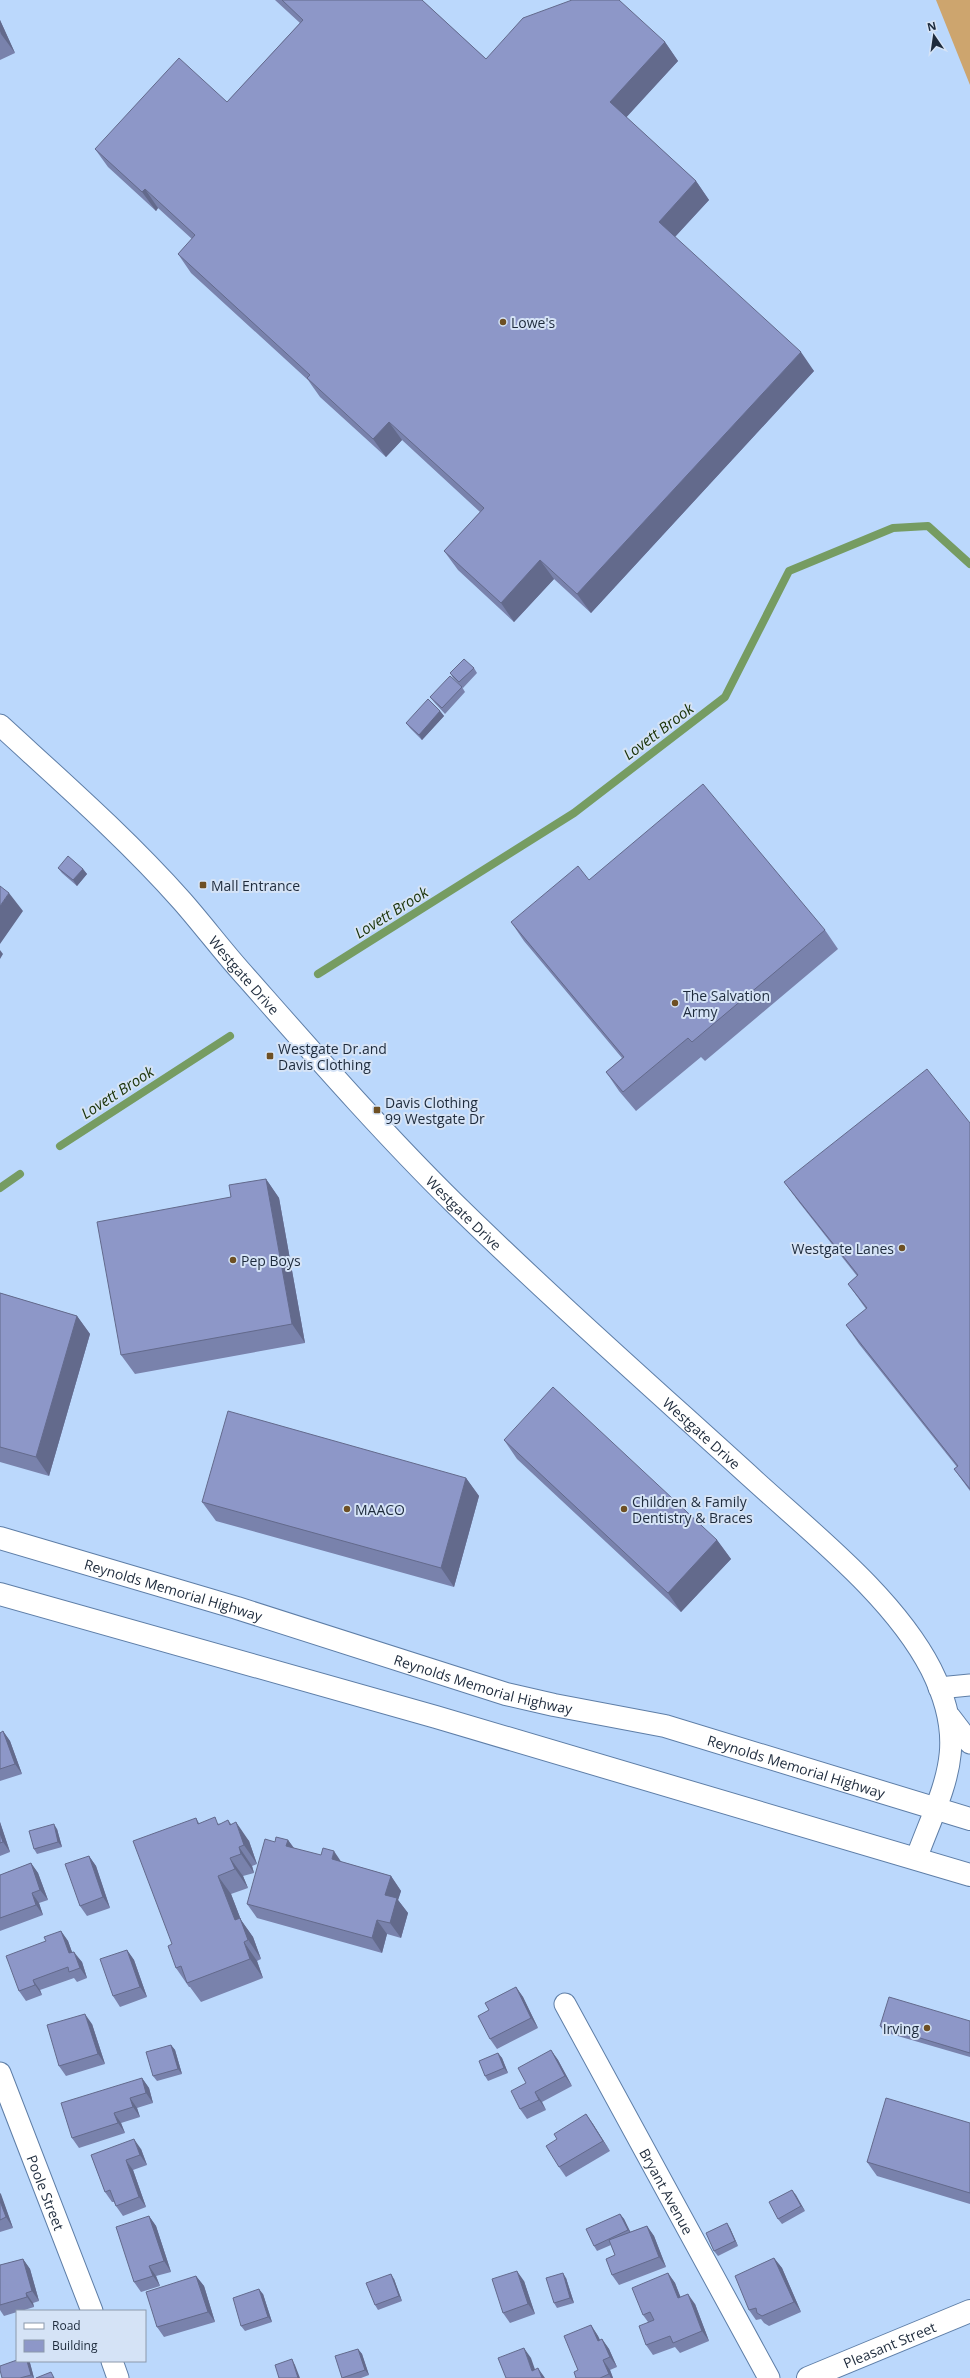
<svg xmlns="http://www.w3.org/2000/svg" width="970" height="2378" font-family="'Open Sans',sans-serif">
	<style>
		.green { fill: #cda56e }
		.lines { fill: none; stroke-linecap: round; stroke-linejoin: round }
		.stream { stroke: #769c62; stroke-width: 8 }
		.street-casing { stroke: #5e7ea7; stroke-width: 23 }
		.secondary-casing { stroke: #5e7ea7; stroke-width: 24 }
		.street { stroke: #fff; stroke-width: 21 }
		.secondary { stroke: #fff; stroke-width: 22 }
		.wall { fill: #7982ac }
		.shaded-wall { fill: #636a8c }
		.building { fill: #8d97c8; stroke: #636a8c }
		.poi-dot { fill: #6e5024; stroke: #d5e3f6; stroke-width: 1.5 }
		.labels { text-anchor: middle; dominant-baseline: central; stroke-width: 4; stroke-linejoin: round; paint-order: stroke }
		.poi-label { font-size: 14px; fill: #1e2b3c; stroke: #d5e3f6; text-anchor: start }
		.street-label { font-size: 14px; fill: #1e2b3c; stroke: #d5e3f6 }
		.water-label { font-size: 15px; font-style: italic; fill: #193207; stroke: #d5e3f6 }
	</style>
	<rect width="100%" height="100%" fill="#bbd8fc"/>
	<path class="green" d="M936 0H970V85Z"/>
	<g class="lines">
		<path class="stream" d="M318 974 574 813 725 697 789 571 893 528 928 526 970 564
			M60 1146 230 1036
			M0 1188 20 1174"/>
		<g class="street-casing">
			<g id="street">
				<path id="s1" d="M0 725C62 782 126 838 182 901 204 926 224 953 246 977 314 1054 381 1131 454 1203 551 1298 653 1388 753 1479 813 1534 894 1597 931 1669 970 1747 944 1784 916 1859"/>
				<path d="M939 1688 970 1685"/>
				<path d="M950 1717 970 1743"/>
				<path id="s2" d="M565 2004 769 2378"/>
				<path id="s3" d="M0 2073 92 2311"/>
				<path d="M112 2361 118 2378"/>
			</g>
		</g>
		<g class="secondary-casing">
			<g id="secondary">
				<path id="s4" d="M0 1538 237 1608 506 1694 554 1705 665 1726 970 1819"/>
				<path d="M0 1594 436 1717 970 1875"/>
				<path id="s5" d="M808 2378 970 2311"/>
			</g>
		</g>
		<use href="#street" class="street"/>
		<use href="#secondary" class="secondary"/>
	</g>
	<path class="wall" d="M275 0H422L486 59 665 42 678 61 626 117 696 181 709 200 675 237 814 371 591 613 554 579 514 622 458 570 444 551 480 512 402 440 386 457 320 397 308 380 191 273 178 254 192 239 158 208 156 211 108 167 95 149 227 102 300 23Z
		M0 20 15 53 0 60Z
		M474 668 477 673 463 688 453 678 450 673Z
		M462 687 465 692 445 714 434 702 430 697Z
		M440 711 444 716 422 740 410 728 406 723Z
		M58 868 83 869 87 874 77 886 62 873Z
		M589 880 825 930 838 949 705 1061 701 1057 636 1111 619 1091 606 1072 622 1058 524 941 511 922Z
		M970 1123V1491L954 1469 957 1467 859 1344 846 1325 866 1309 848 1284 857 1276 798 1201 784 1182Z
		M266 1179 279 1198 305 1343 135 1374 121 1355 231 1197Z
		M0 1293 77 1316 90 1334 49 1476 0 1462Z
		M504 1440 717 1540 731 1559 681 1612 517 1459Z
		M466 1478 479 1496 454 1587 216 1521 202 1502Z
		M3 1731 10 1741 22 1774 0 1781V1733Z
		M196 1818 199 1823 231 1824 249 1841 257 1864 252 1866 254 1873 243 1876 248 1888 231 1894 241 1920 253 1937 261 1959 257 1961 263 1978 201 2002 190 1987H189L176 1968 172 1944Z
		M0 1822 10 1852 0 1856Z
		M57 1829 62 1847 37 1854 34 1849Z
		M288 1840 294 1848 391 1876 401 1891 398 1900 408 1913 401 1938 387 1934 382 1953 257 1918 247 1904 275 1842Z
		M89 1856 96 1866 110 1908 87 1916 80 1906Z
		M31 1863 38 1873 48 1900 39 1903 43 1915 0 1931V1875Z
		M61 1931 68 1941 72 1952 82 1962 87 1978 77 1982 74 1978 40 1990 42 1995 26 2001 19 1991 46 1941Z
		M127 1950 134 1960 147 1997 120 2007 113 1996Z
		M516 1987 523 1997 538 2028 497 2049 490 2039 489 2010Z
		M970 2021V2057L884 2032 880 2026Z
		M92 2024 105 2064 66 2076 59 2066Z
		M171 2045 175 2050 182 2074 157 2081 153 2076Z
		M551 2050 558 2060 572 2086 542 2102 546 2110 527 2119 520 2109 526 2083Z
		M498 2053 502 2058 508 2073 488 2081 485 2076Z
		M142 2078 149 2088 153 2103 137 2108 140 2117 121 2123 125 2133 79 2148 72 2138Z
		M586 2114 593 2124 610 2151 566 2177 559 2167 557 2139Z
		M970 2123V2204L877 2176 867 2162Z
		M141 2149 147 2165 133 2170 146 2207 123 2216 116 2206 114 2202H112L105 2192 91 2155Z
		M792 2190 805 2211 782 2224 778 2219Z
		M0 2193 13 2228 0 2232Z
		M620 2214 624 2219 630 2232 647 2226 654 2236 666 2267 619 2285 612 2275 615 2255 611 2245 597 2251 594 2246Z
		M149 2216 156 2226 171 2272 156 2276 160 2286 141 2292 134 2282Z
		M730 2228 738 2246 718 2256 714 2251Z
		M774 2258 782 2268 801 2312 769 2326 764 2323 761 2319 756 2320 749 2310Z
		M23 2259 30 2269 39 2301 33 2303 34 2307 21 2311H17V2312L4 2316 0 2310V2265Z
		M668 2273 675 2283 680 2297 695 2304 709 2341 680 2353 675 2347 653 2355 646 2345 648 2322 643 2315Z
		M196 2276 204 2286 215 2322 164 2337 157 2327Z
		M566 2278 574 2303 557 2308 554 2303Z
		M394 2279 402 2301 378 2310 375 2305Z
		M524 2281 535 2314 510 2323 503 2313Z
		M263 2294 272 2322 245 2331 241 2326Z
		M591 2325 598 2336 600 2340 602 2339 609 2349 617 2367 610 2370 613 2378H576Z
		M358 2349 362 2354 369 2375 361 2378H342Z
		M17 2361H29L30 2363 34 2378H2Z"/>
	<path class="shaded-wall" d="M0 20 15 53 1 34 0 31Z
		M665 42 678 61 623 121 610 102Z
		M696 181 709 200 672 240 659 222Z
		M145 189 158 208 156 211 142 192Z
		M801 352 814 371 591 613 577 594Z
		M389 422 402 440 386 457 373 439Z
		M540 560 554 579 514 622 501 603Z
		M440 711 444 716 422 740 419 735Z
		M83 869 87 874 77 886 73 880Z
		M9 893 23 911 0 944V906Z
		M0 950 3 954 0 959Z
		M266 1179 279 1198 305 1343 292 1324Z
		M77 1316 90 1334 49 1476 36 1457Z
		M466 1478 479 1496 454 1587 441 1568Z
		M717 1540 731 1559 681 1612 668 1593Z
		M3 1731 10 1741 22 1774 15 1764Z
		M228 1820 242 1839 236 1822 249 1841 257 1864 230 1825Z
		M0 1822 10 1852 3 1842 0 1833Z
		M54 1824 57 1829 62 1847 58 1842Z
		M288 1840 298 1854 286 1846Z
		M239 1847 252 1866 254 1873 241 1854Z
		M334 1851 344 1866 332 1859Z
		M89 1856 96 1866 110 1908 103 1897Z
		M230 1858 243 1876 248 1888 235 1869Z
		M31 1863 38 1873 48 1900 40 1890Z
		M218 1876 231 1894 241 1920 253 1937 261 1959 235 1920Z
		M391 1876 401 1891 398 1900 408 1913 401 1938 390 1923 385 1895Z
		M32 1893 39 1903 43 1915 36 1905Z
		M377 1920 387 1934 382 1953 372 1938Z
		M61 1931 68 1941 76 1963 69 1953Z
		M244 1942 257 1961 263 1978 250 1959Z
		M127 1950 134 1960 147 1997 140 1987Z
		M74 1952 82 1962 87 1978 80 1968Z
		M33 1980 40 1990 42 1995 35 1985Z
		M516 1987 523 1997 538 2028 531 2018Z
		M85 2014 92 2024 105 2064 98 2054Z
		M171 2045 175 2050 182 2074 178 2069Z
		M551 2050 558 2060 572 2086 565 2076Z
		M498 2053 502 2058 508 2073 504 2068Z
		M142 2078 149 2088 153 2103 146 2093Z
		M535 2092 542 2102 546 2110 539 2100Z
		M130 2098 137 2108 140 2117 133 2107Z
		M114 2113 121 2123 125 2133 118 2123Z
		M586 2114 593 2124 610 2151 603 2141Z
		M134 2139 141 2149 147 2165 140 2155Z
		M126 2160 133 2170 146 2207 139 2197Z
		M792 2190 796 2195 805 2211 801 2206Z
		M0 2193 1 2194 13 2228 6 2217 0 2201Z
		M620 2214 624 2219 632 2235 628 2230Z
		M149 2216 156 2226 171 2272 164 2261Z
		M727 2223 730 2228 738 2246 735 2241Z
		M647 2226 654 2236 666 2267 659 2257Z
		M774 2258 782 2268 801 2312 794 2302Z
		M23 2259 30 2269 39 2301 32 2291Z
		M149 2266 156 2276 160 2286 153 2276Z
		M517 2271 524 2281 535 2314 528 2304Z
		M563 2273 566 2278 574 2303 570 2298Z
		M668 2273 675 2283 685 2308 678 2298Z
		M391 2274 394 2279 402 2301 399 2296Z
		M196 2276 204 2286 215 2322 208 2312Z
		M259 2289 263 2294 272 2322 268 2317Z
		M26 2293 33 2303 34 2307 27 2297Z
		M688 2294 695 2304 709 2341 702 2331Z
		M591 2325 598 2336 605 2351 598 2341Z
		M602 2339 609 2349 617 2367 610 2357Z
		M524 2348 531 2358 538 2378 532 2371Z
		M358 2349 362 2354 369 2375 365 2370Z
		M292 2359 295 2365 300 2378H298Z
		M603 2360 610 2370 613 2378H611L609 2374Z
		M27 2361H29L30 2363 34 2378 31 2375Z
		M538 2368 545 2378H542Z"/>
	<path class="building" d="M282 0H422L486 59 523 18 572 0H619L665 42 610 102 696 181 659 222 801 352 577 594 540 560 501 603 444 551 484 508 389 422 373 439 307 378 310 375 178 254 195 235 145 189 142 192 95 149 179 58 227 102 303 20Z
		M464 659 474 668 459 682 450 673Z
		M450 676 462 687 442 708 430 697Z
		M428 699 440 711 419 735 406 723Z
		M703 784 825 930 692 1042 688 1038 623 1092 606 1072 624 1057 511 922 578 866 589 880Z
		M68 856 83 869 73 880 58 868Z
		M0 886 9 893 0 906Z
		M927 1069 970 1123V1489L954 1469 958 1466 846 1325 867 1308 848 1284 858 1275 784 1182Z
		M266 1179 292 1324 121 1355 97 1222 231 1197 229 1185Z
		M0 1293 77 1316 36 1457 0 1447Z
		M553 1387 717 1540 668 1593 504 1440Z
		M228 1411 466 1478 441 1568 202 1502Z
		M3 1731 15 1764 0 1769V1733Z
		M215 1817 218 1825 228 1820 230 1825 236 1822 244 1845 239 1847 241 1854 230 1858 235 1869 218 1876 235 1920 240 1918 248 1940 244 1942 250 1959 187 1983 181 1966 176 1968 168 1946 172 1944 133 1841 196 1818 198 1824Z
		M54 1824 58 1842 34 1849 29 1831Z
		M0 1833 3 1842 0 1843Z
		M276 1837 288 1840 286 1846 321 1855 323 1848 334 1851 332 1859 391 1876 385 1895 397 1898 390 1923 377 1920 372 1938 247 1904 265 1839 275 1842Z
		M89 1856 103 1897 80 1906 65 1864Z
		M31 1863 40 1890 32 1893 36 1905 0 1918V1875Z
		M61 1931 69 1953 74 1952 80 1968 69 1972 68 1967 33 1980 35 1985 19 1991 6 1956 46 1941 44 1937Z
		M127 1950 140 1987 113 1996 100 1959Z
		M516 1987 531 2018 490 2039 478 2016 489 2010 485 2003Z
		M889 1997 970 2021V2053L880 2026Z
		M85 2014 98 2054 59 2066 47 2025Z
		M171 2045 178 2069 153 2076 146 2052Z
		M551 2050 565 2076 535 2092 539 2100 520 2109 511 2091 526 2083 518 2068Z
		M498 2053 504 2068 485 2076 479 2061Z
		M142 2078 146 2093 130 2098 133 2107 114 2113 118 2123 72 2138 61 2103Z
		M886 2098 970 2123V2193L867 2162Z
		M586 2114 603 2141 559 2167 546 2146 557 2139 554 2134Z
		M134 2139 140 2155 126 2160 139 2197 116 2206 110 2190 105 2192 91 2155Z
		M792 2190 801 2206 778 2219 769 2202Z
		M0 2201 6 2217 0 2220Z
		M620 2214 628 2230 594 2246 586 2229Z
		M149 2216 164 2261 149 2266 153 2276 134 2282 116 2227Z
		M727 2223 735 2241 714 2251 706 2233Z
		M647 2226 659 2257 612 2275 606 2259 615 2255 609 2240Z
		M774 2258 794 2302 762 2316 757 2313 756 2308 749 2310 735 2276Z
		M23 2259 32 2291 26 2293 27 2297 0 2305V2265Z
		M517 2271 528 2304 503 2313 492 2279Z
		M563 2273 570 2298 554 2303 546 2278Z
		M668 2273 678 2298 688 2294 702 2331 673 2343 670 2336 646 2345 639 2326 654 2320 650 2312 643 2315 632 2288Z
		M391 2274 399 2296 375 2305 366 2283Z
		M196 2276 208 2312 157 2327 146 2292Z
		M259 2289 268 2317 241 2326 233 2298Z
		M591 2325 598 2341 602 2339 610 2357 603 2360 609 2374 600 2378H576L574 2372 578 2370 564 2336Z
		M524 2348 532 2371 538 2368 542 2378H506L498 2358Z
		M358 2349 365 2370 342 2378 335 2356Z
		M292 2359 298 2378H279L275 2365Z
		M17 2360V2361H27L31 2375 20 2378H2L0 2370V2366Z
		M51 2372 54 2378H36Z"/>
	<g class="poi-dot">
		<circle cx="503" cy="322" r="4"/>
		<rect x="199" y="881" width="8" height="8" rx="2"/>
		<circle cx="675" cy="1003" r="4"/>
		<rect x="266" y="1052" width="8" height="8" rx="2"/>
		<rect x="373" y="1106" width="8" height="8" rx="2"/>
		<circle cx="902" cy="1248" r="4"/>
		<circle cx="233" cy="1260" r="4"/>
		<circle cx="347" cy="1509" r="4"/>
		<circle cx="624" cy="1509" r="4"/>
		<circle cx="927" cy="2028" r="4"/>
	</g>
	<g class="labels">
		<g class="poi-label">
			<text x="511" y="322">Lowe's</text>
			<text x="211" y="885">Mall Entrance</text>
			<text x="683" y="995">The Salvation<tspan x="683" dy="16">Army</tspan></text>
			<text x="278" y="1048">Westgate Dr.and<tspan x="278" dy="16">Davis Clothing</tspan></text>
			<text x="385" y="1102">Davis Clothing<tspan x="385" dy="16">99 Westgate Dr</tspan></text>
			<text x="894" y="1248" text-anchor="end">Westgate Lanes</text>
			<text x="241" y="1260">Pep Boys</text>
			<text x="632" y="1501">Children &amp; Family<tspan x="632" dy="16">Dentistry &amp; Braces</tspan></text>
			<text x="355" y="1509">MAACO</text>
			<text x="919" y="2028" text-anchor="end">Irving</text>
		</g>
		<g class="street-label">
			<text stroke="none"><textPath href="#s1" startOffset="350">Westgate Drive</textPath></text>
			<text stroke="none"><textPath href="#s1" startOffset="674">Westgate Drive</textPath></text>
			<text stroke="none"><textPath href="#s1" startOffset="998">Westgate Drive</textPath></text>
			<text stroke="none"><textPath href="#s4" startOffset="181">Reynolds Memorial Highway</textPath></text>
			<text stroke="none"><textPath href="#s4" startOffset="505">Reynolds Memorial Highway</textPath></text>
			<text stroke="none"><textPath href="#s4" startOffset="829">Reynolds Memorial Highway</textPath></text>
			<text stroke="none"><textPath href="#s2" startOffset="213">Bryant Avenue</textPath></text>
			<text stroke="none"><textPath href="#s3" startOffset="128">Poole Street</textPath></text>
			<text stroke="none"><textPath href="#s5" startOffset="88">Pleasant Street</textPath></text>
		</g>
		<g class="water-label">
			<text transform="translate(658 731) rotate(-37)">Lovett Brook</text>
			<text transform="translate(391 912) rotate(-32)">Lovett Brook</text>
			<text transform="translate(117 1092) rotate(-33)">Lovett Brook</text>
		</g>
	</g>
	<rect x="16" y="2310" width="130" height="52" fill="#d5e3f6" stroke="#8c99ac"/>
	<rect x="24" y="2323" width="20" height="6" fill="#ffffff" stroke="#8c99ac"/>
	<text x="52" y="2330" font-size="12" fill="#1e2b3c">Road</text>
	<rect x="24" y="2340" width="20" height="12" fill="#8d97c8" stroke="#8c99ac"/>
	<text x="52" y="2350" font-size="12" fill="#1e2b3c">Building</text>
	<g transform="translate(934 36) rotate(347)" stroke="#d5e3f6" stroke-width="3" paint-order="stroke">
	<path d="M0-3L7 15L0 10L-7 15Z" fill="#1e2b3c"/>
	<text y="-6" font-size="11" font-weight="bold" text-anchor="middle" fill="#1e2b3c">N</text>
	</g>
</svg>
